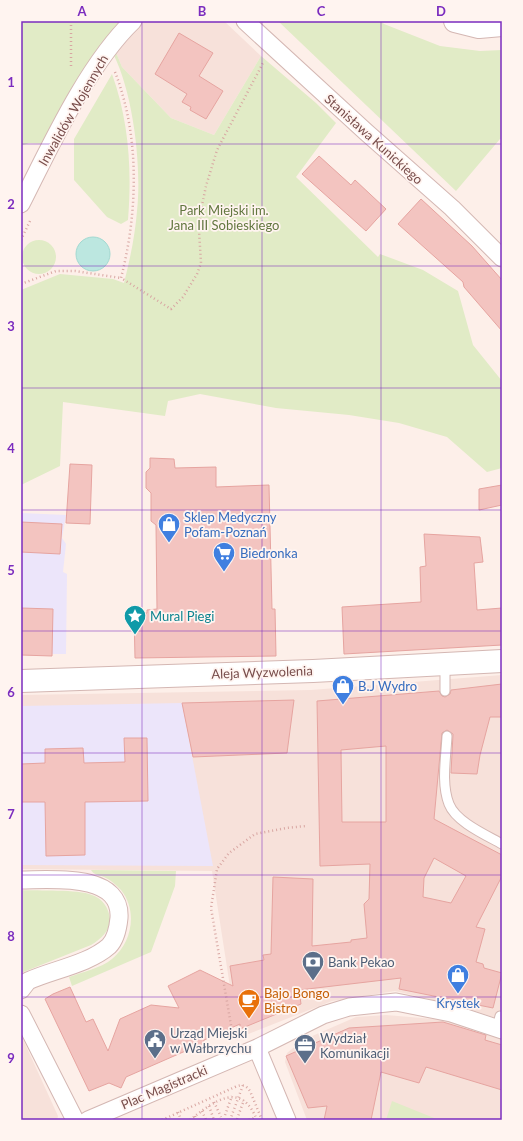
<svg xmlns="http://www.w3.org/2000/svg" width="523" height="1141" font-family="Lato,sans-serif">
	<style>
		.residential { fill: #f7e1da }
		.education { fill: #ece5fa }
		.green { fill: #e1ebc6 }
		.water { fill: #bce7e0; stroke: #a2d9d1 }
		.building { fill: #f3c4c0; stroke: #e6a4a0; fill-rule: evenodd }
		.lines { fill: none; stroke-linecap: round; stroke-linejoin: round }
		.service-casing { stroke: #d4b7b3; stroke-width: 11 }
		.minor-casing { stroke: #d4b7b3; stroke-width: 19 }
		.tertiary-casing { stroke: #d4b7b3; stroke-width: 24 }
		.path { stroke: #d8a6a2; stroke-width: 2.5; stroke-dasharray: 1 3; stroke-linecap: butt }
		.service { stroke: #fff; stroke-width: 9 }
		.minor { stroke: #fff; stroke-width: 17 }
		.tertiary { stroke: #fff; stroke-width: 22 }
		.grid { fill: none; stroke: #7b2cbf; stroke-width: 1; stroke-opacity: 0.55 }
		.labels { text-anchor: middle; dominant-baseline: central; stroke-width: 3.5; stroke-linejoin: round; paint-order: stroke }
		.street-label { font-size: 13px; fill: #784d4b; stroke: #fff4f0 }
		.park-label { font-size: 13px; fill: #637840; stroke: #fff4f0 }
		.shop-label { font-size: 13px; fill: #366cbe; stroke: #fff4f0; text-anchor: start }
		.culture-label { font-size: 13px; fill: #0d838f; stroke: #fff4f0; text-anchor: start }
		.service-label { font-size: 13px; fill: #4e5e75; stroke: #fff4f0; text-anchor: start }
		.food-label { font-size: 13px; fill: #c56008; stroke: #fff4f0; text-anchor: start }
		.neatline { fill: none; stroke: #7b2cbf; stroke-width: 1.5 }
		.grid-label { font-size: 13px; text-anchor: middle; font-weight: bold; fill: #7b2cbf }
	</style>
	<rect width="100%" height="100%" fill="#fdefe9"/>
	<path class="residential" d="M143 21H224L261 56 214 135 171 118 122 67 115 50Z
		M502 675V1020L463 1007 395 991 332 1001 238 1038 212 871 21 869V695L311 690Z
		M386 1015 446 1020 502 1038V1120H307L285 1062 287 1053 303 1040 356 1017Z
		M21 1035 58 1116 57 1120H21Z"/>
	<path class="education" d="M21 513 66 515 62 538 66 544 63 572 67 574 66 654H21Z
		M182 703 213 866 21 865V706Z"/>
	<path class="green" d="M21 21H143L115 50 122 67 171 118 214 135 261 56 316 103 336 123 296 177 378 257 380 254 423 270 458 291 473 345 502 381V468L487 472 447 437 399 423 349 415 276 408 200 394 168 401 165 416 63 402 60 466 21 485V290L60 274 113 279 124 283C130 259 135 236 137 211 142 166 133 87 110 48L52 144 29 143 21 146Z
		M278 21H381L384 24 440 46 480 51 502 50V139H500L456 191Z
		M112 74C129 121 132 170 128 220L121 224 107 217 74 180V139Z
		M22 257a17 17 0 1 1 34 0a17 17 0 1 1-34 0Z
		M91 870 176 871 175 886 151 952 72 986 69 977C83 972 101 968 112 959 132 943 138 911 121 890 116 885 111 880 104 877 99 875 94 875 91 870Z
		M21 890C38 891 78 889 92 895 102 898 109 908 110 919 110 931 101 939 91 945L21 973Z
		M392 1101 439 1120H386Z"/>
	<path class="water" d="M76 254a17 17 0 1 1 34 0a17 17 0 1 1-34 0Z"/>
	<path class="building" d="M179 33 213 53 199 76 223 91 206 119 190 110 191 107 182 102 187 94 155 74Z
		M319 156 351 185 355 180 386 209 366 231 302 174Z
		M421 199 472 246 502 280V331L464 287 463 282 398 224Z
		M150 458 174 459 175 468 216 467V487L269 485 272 609H275L276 656 135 658 134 613H147V610L157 609 156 525 151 521V493L146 488V472L150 468Z
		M70 464 92 465 90 524 66 523Z
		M502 485V505L479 510V489Z
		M21 522 62 524 60 554 21 552Z
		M424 534 480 537 483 562 474 563 477 610 502 608V645L344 654 342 607 421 602 420 567 426 566Z
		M21 608 53 609 52 656 21 655Z
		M502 684V717H490L480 755 477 774 451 773 453 734 447 730 442 733 434 819 502 855V876L476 927 485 929 476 962 483 964 484 968 502 973 493 1008 399 989 401 978 299 990 301 1004 240 1029V1024L204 1040 201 1053 190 1049 126 1077 121 1088 109 1083 89 1091 45 999 53 994 70 987 86 1022 93 1019 108 1051 120 1019 151 1005 179 1008 168 986 200 970 233 986 230 966 264 960 263 955 271 954 273 877 313 879 312 946 351 942V940L367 938 364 904 369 899 370 864 320 866 317 701 439 691 442 696 445 697 450 694 451 690ZM386 746V822H342L341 750ZM434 858 466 876 451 903 423 897 424 878Z
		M294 700 287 753 193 757 182 703Z
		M124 738H147L148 801 85 802V855L46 856 45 802H21V764L45 763V749L83 748 84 763 125 762Z
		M443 1022 486 1035 485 1040 502 1045V1090L426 1067 419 1083 381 1072 371 1120H324L327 1106 308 1108 286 1056 349 1028Z"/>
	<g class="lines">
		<g class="service-casing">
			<path id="service" d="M445 664V691
				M447 736C446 757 441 784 449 804 456 822 486 835 502 844
				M497 1028 500 1016"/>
		</g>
		<g class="minor-casing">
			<path id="minor" d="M245 21 366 132 452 208 502 258
				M21 204C50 147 87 65 133 21
				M21 880C50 880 122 872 119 918 118 928 116 939 109 946 89 964 52 970 28 981L21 990
				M21 1014 75 1120
				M257 1048 287 1120
				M88 1120 257 1048 323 1015 349 1007 396 1002 451 1013 502 1030"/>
		</g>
		<g class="tertiary-casing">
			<path id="tertiary" d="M455 21 479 27 502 25
				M21 681 313 671 502 661"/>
		</g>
		<path class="path" d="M71 21V66
			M115 72C140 136 138 212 121 278L171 309 183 297 197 274 201 263 199 231 201 210 206 186 217 150 263 63
			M21 240 30 221
			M21 284 56 271H75L121 278
			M233 1037 211 908 217 869 229 853 255 834 286 828 306 826
			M214 1102 221 1117
			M209 1106 214 1120
			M202 1111 206 1120
			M178 1112 181 1120
			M225 1115 232 1096
			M195 1116 196 1120
			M237 1119 244 1100
			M162 1120 235 1087C242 1084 246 1085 250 1091L262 1120
			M190 1120C214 1101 241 1080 257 1120
			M230 1120 243 1085
			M249 1120 256 1117"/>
		<use href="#service" class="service"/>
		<use href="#minor" class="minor"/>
		<use href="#tertiary" class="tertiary"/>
	</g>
	<path class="grid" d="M142 21V1120M262 21V1120M381 21V1120M21 144H502M21 266H502M21 388H502M21 510H502M21 631H502M21 753H502M21 875H502M21 997H502"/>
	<defs>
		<g id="shop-pin" transform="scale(1.15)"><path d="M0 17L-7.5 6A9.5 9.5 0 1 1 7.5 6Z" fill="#3f7fe0" stroke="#fff4f0"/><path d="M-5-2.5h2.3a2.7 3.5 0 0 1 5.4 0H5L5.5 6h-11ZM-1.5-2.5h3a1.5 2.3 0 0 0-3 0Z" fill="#fff"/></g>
		<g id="supermarket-pin" transform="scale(1.15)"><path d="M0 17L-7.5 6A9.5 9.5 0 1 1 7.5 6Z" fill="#3f7fe0" stroke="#fff4f0"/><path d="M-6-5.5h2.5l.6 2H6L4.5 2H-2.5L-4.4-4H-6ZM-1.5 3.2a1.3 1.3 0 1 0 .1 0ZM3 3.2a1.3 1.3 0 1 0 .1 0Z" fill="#fff"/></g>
		<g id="sight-pin" transform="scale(1.15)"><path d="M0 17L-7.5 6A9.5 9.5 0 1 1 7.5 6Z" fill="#0f9aa8" stroke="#fff4f0"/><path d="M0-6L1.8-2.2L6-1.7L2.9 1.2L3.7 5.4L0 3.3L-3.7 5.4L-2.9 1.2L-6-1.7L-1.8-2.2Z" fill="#fff"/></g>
		<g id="bank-pin" transform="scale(1.15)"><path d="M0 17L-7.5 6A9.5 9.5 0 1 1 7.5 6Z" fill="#5c6f8a" stroke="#fff4f0"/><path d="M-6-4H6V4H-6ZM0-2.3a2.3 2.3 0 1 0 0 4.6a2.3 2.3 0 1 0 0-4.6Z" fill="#fff"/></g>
		<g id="cafe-pin" transform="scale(1.15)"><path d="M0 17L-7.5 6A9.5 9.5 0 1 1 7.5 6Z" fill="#e8710a" stroke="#fff4f0"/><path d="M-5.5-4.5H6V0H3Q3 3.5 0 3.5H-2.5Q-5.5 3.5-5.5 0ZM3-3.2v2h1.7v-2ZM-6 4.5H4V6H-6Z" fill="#fff"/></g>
		<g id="civic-pin" transform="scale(1.15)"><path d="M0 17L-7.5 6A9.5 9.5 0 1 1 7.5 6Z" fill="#5c6f8a" stroke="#fff4f0"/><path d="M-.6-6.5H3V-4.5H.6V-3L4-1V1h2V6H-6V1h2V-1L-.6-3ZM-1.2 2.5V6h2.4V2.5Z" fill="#fff"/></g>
		<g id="office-pin" transform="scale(1.15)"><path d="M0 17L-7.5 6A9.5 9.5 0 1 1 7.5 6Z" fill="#5c6f8a" stroke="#fff4f0"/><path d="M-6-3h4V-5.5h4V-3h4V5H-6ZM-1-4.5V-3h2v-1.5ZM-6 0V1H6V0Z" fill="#fff"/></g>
	</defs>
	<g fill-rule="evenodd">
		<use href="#shop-pin" x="169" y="524"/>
		<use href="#supermarket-pin" x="224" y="553"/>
		<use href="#sight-pin" x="135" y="616"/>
		<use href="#shop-pin" x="343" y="686"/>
		<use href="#bank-pin" x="313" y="962"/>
		<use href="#shop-pin" x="458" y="975"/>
		<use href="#cafe-pin" x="249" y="1000"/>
		<use href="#civic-pin" x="155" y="1040"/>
		<use href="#office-pin" x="305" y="1045"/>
	</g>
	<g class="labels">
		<g class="street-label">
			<text transform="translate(73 110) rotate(-60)">Inwalidów Wojennych</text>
			<text transform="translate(374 139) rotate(42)">Stanisława Kunickiego</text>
			<text transform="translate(262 672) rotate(-2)">Aleja Wyzwolenia</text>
			<text transform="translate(164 1087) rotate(-23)">Plac Magistracki</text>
		</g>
		<g class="park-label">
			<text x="224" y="210">Park Miejski im.<tspan x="224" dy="15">Jana III Sobieskiego</tspan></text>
		</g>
		<g class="shop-label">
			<text x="184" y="517">Sklep Medyczny<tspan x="184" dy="15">Pofam-Poznań</tspan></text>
			<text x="240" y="553">Biedronka</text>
			<text x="358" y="686">B.J Wydro</text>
			<text x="458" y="1003" text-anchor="middle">Krystek</text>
		</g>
		<g class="culture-label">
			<text x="150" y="616">Mural Piegi</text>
		</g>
		<g class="service-label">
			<text x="328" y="962">Bank Pekao</text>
			<text x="170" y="1033">Urząd Miejski<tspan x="170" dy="15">w Wałbrzychu</tspan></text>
			<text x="320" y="1038">Wydział<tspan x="320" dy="15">Komunikacji</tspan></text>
		</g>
		<g class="food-label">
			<text x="264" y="993">Bajo Bongo<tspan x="264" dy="15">Bistro</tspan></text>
		</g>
	</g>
	<rect width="523" height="1141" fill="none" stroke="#fff4f0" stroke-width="44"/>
	<rect x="22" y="22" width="479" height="1097" class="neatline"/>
	<g class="grid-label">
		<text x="82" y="16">A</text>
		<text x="202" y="16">B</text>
		<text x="321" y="16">C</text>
		<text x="441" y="16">D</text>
		<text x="11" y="87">1</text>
		<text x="11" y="209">2</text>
		<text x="11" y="331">3</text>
		<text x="11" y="453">4</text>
		<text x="11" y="575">5</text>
		<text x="11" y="697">6</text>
		<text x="11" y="819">7</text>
		<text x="11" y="941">8</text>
		<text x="11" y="1063">9</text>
	</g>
</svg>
